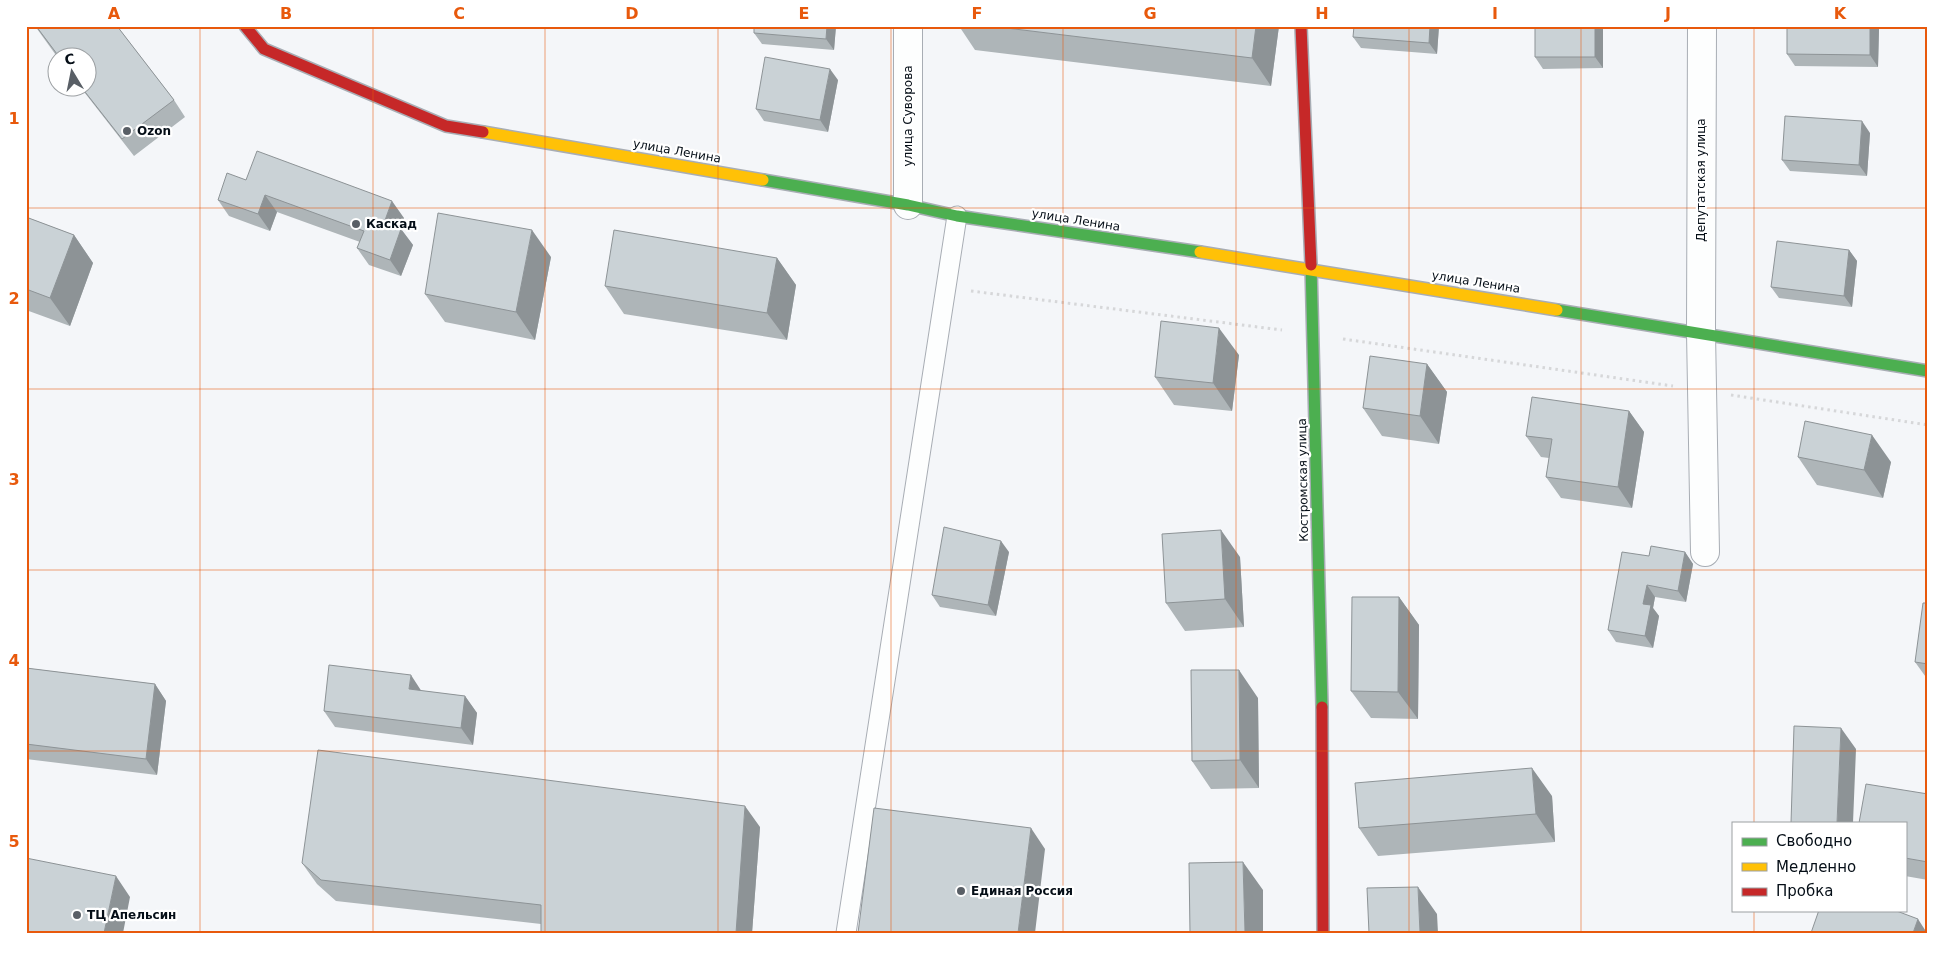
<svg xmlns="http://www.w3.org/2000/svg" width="1954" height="959" font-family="'DejaVu Sans',sans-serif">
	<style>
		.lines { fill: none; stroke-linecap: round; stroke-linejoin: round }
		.lane-casing { stroke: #a8adb4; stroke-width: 21 }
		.street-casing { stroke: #a8adb4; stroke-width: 30 }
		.fast-casing { stroke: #a8adb4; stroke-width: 14 }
		.slow-casing { stroke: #a8adb4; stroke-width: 14 }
		.jam-casing { stroke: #a8adb4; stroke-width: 14 }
		.path { stroke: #d6d7d9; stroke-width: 3; stroke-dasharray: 2.5 4; stroke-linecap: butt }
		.lane { stroke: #fdfefe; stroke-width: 19 }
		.street { stroke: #fdfefe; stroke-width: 28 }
		.fast { stroke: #4caf50; stroke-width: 11 }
		.slow { stroke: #ffc107; stroke-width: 11 }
		.jam { stroke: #c62828; stroke-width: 11 }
		.wall { fill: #aeb5b8 }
		.shaded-wall { fill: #8d9396 }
		.building { fill: #cad2d6; stroke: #8d9396 }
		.grid { fill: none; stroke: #e8590c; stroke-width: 1; stroke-opacity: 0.55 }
		.poi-dot { fill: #595f66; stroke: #fff; stroke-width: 2 }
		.labels { text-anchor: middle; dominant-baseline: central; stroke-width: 4.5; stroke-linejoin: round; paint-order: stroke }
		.street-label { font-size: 12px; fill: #050e17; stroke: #fff }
		.poi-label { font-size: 12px; font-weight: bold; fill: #050e17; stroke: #fff; text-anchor: start }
		.neatline { fill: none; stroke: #e8590c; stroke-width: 2 }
		.grid-label { font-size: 16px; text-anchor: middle; font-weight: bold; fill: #e8590c }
	</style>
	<rect width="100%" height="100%" fill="#f4f6f9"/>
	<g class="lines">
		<g class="lane-casing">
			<path id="lane" d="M846 933 957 216"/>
		</g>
		<g class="street-casing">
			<path id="street" d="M1702 26 1701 333 1705 552
				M908 205V26"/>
		</g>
		<g class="fast-casing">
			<path id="fast" d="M763 180 908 205 957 216 1200 252
				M1311 265 1322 707
				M1557 310 1928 371"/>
		</g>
		<g class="slow-casing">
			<path id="slow" d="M483 132 763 180
				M1200 252 1557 310"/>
		</g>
		<g class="jam-casing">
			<path id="jam" d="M245 26 264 49 446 126 483 132
				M1301 26 1311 265
				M1322 707 1323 933"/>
		</g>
		<path class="path" d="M971 291 1282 330
			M1343 339 1673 386
			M1731 395 1928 425"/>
		<use href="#lane" class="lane"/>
		<use href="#street" class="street"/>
		<use href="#fast" class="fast"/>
		<use href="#slow" class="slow"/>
		<use href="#jam" class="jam"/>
	</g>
	<path class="wall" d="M35 26H117L174 100 185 117 134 156 81 88H88V58H58Z
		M754 26H836L834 50 762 44 754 33Z
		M959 26H1279L1271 86 975 50Z
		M1439 26 1437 54 1361 48 1353 37Z
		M1603 26V68L1543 69 1535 57Z
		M1879 29 1878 67 1795 66 1787 54Z
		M838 80 828 132 764 121 756 109Z
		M1870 133 1867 176 1790 171 1782 160Z
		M246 180 404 218 400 228 401 229 413 245 401 276 369 265 357 248 360 242 277 212 270 231 229 216 218 200Z
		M26 217 74 235 93 263 70 326 26 310Z
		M1849 250 1857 261 1852 307 1779 298 1771 287Z
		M551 257 535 340 445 322 425 294Z
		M777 258 796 285 787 340 624 314 605 286Z
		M1239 355 1232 411 1174 405 1155 377Z
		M1427 364 1447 392 1439 444 1382 436 1363 408Z
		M1629 411 1644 432 1632 508 1561 498 1546 477 1549 458 1541 457 1526 436Z
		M1798 457 1891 462 1883 498 1817 485Z
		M1009 552 996 616 940 607 932 595Z
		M1685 552 1693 564 1686 602 1655 597 1653 608 1659 616 1653 648 1616 642 1608 630 1649 556Z
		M1240 557 1244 627 1185 631 1166 603Z
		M1399 597 1419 625 1418 719 1371 718 1351 691Z
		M1928 603V680L1915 662Z
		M26 668 155 684 166 701 157 775 26 759Z
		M421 691 465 696 477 713 473 745 335 727 324 711Z
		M1258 698 1259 788 1211 789 1192 761Z
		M1928 794V880L1905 876V823Z
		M1552 796 1555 842 1378 856 1359 828Z
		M760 827 752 933H541V924L336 901 317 884 302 863Z"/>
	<path class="shaded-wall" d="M827 26H836L834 50 826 39Z
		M1256 26H1279L1271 86 1252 58Z
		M1430 26H1439L1437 54 1429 43Z
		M1595 26H1603V68L1595 57Z
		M1870 26H1877L1879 29 1878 67 1870 55Z
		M830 69 838 80 828 132 820 120Z
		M1862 121 1870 133 1867 176 1859 165Z
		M265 195 277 212 270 231 258 214Z
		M392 201 404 218 396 239 384 223Z
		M401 229 413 245 401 276 390 260Z
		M532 230 551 257 535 340 516 312Z
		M74 235 93 263 70 326 50 298Z
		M1849 250 1857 261 1852 307 1844 296Z
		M777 258 796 285 787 340 767 313Z
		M1219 328 1239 355 1232 411 1213 383Z
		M1427 364 1447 392 1439 444 1420 416Z
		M1629 411 1644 432 1632 508 1618 487Z
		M1872 435 1891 462 1883 498 1864 470Z
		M1221 530 1240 557 1244 627 1225 599Z
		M1001 541 1009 552 996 616 988 605Z
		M1685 552 1693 564 1686 602 1678 591Z
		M1647 585 1655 597 1653 608 1659 616 1653 648 1645 636 1643 604Z
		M1399 597 1419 625 1418 719 1398 692Z
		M1239 670 1258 698 1259 788 1240 760Z
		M411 675 422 692 409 689Z
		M155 684 166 701 157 775 146 759Z
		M465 696 477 713 473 745 461 728Z
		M1841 728 1856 749 1853 823H1837Z
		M1532 768 1552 796 1555 842 1536 814Z
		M745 806 760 827 752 933H736Z
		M1031 828 1045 849 1035 933H1018Z
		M1243 862 1263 890V933H1245Z
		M116 876 130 897 123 933H104Z
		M1418 887 1437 914 1438 933H1420Z
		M1918 919 1927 933H1913Z"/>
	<path class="building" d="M36 26H117L174 100 122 139 82 88H88V58H60Z
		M754 26H827L826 39 754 33Z
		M990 26H1256L1252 58Z
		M1354 26H1430L1429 43 1353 37Z
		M1535 26H1595V57H1535Z
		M1787 26H1870V55L1787 54Z
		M765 57 830 69 820 120 756 109Z
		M1785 116 1862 121 1859 165 1782 160Z
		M257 151 392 201 384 223 401 229 390 260 357 248 364 231 265 195 258 214 218 200 227 173 246 180Z
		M438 213 532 230 516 312 425 294Z
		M26 217 74 235 50 298 26 289Z
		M614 230 777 258 767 313 605 286Z
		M1777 241 1849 250 1844 296 1771 287Z
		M1161 321 1219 328 1213 383 1155 377Z
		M1370 356 1427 364 1420 416 1363 408Z
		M1532 397 1629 411 1618 487 1546 477 1552 439 1526 436Z
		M1805 421 1872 435 1864 470 1798 457Z
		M944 527 1001 541 988 605 932 595Z
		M1221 530 1225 599 1166 603 1162 534Z
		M1651 546 1685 552 1678 591 1647 585 1643 604 1651 605 1645 636 1608 630 1622 552 1649 556Z
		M1352 597H1399L1398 692 1351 691Z
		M1923 603H1928V664L1915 662Z
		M329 665 411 675 409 689 465 696 461 728 324 711Z
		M26 668 155 684 146 759 26 744Z
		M1191 670H1239L1240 760 1192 761Z
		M1794 726 1841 728 1837 823H1791Z
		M318 750 745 806 736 933H541V905L321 880 302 863Z
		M1532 768 1536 814 1359 828 1355 783Z
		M1866 784 1928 794V862L1905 858V823H1859Z
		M874 808 1031 828 1018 933H858Z
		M26 858 116 876 104 933H26Z
		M1243 862 1245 933H1190L1189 863Z
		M1418 887 1420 933H1369L1367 888Z
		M1819 910H1894L1918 919 1913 933H1811Z"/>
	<path class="grid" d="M200 26V933M373 26V933M545 26V933M718 26V933M891 26V933M1063 26V933M1236 26V933M1409 26V933M1581 26V933M1754 26V823M26 208H1928M26 389H1928M26 570H1928M26 751H1928M1754 910V933"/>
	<g class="poi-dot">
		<circle cx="127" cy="131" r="5"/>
		<circle cx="356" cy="224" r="5"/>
		<circle cx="961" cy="891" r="5"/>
		<circle cx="77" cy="915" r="5"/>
	</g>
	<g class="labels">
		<g class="street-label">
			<text transform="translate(908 116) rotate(-90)">улица Суворова</text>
			<text transform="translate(677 151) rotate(10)">улица Ленина</text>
			<text transform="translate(1701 180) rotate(-90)">Депутатская улица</text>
			<text transform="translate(1076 220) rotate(9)">улица Ленина</text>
			<text transform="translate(1476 282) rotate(9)">улица Ленина</text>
			<text transform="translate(1303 480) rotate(-91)">Костромская улица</text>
		</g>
		<g class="poi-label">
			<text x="137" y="131">Ozon</text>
			<text x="366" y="224">Каскад</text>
			<text x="971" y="891">Единая Россия</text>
			<text x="87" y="915">ТЦ Апельсин</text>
		</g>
	</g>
	<rect width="1954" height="959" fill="none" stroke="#ffffff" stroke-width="55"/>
	<rect x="1732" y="822" width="175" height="90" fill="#ffffff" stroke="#9b9fa2"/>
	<rect x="1742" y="838" width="25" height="8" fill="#4caf50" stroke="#9b9fa2"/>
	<text x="1776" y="846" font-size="15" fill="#050e17">Свободно</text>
	<rect x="1742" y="863" width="25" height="8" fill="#ffc107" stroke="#9b9fa2"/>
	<text x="1776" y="872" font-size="15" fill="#050e17">Медленно</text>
	<rect x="1742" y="888" width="25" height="8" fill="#c62828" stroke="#9b9fa2"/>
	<text x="1776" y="896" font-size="15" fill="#050e17">Пробка</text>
	<g transform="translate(72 72) rotate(350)"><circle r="24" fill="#ffffff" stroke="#9b9fa2"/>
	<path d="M0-4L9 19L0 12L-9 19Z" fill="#595f66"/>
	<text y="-8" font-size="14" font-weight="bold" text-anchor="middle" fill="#050e17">С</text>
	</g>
	<rect x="28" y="28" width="1898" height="904" class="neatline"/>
	<g class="grid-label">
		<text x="114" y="19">A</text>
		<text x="286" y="19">B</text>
		<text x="459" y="19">C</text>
		<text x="632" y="19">D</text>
		<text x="804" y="19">E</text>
		<text x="977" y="19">F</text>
		<text x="1150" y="19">G</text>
		<text x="1322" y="19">H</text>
		<text x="1495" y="19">I</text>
		<text x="1668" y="19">J</text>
		<text x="1840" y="19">K</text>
		<text x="14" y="124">1</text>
		<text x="14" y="304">2</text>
		<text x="14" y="485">3</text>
		<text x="14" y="666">4</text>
		<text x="14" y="847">5</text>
	</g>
</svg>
